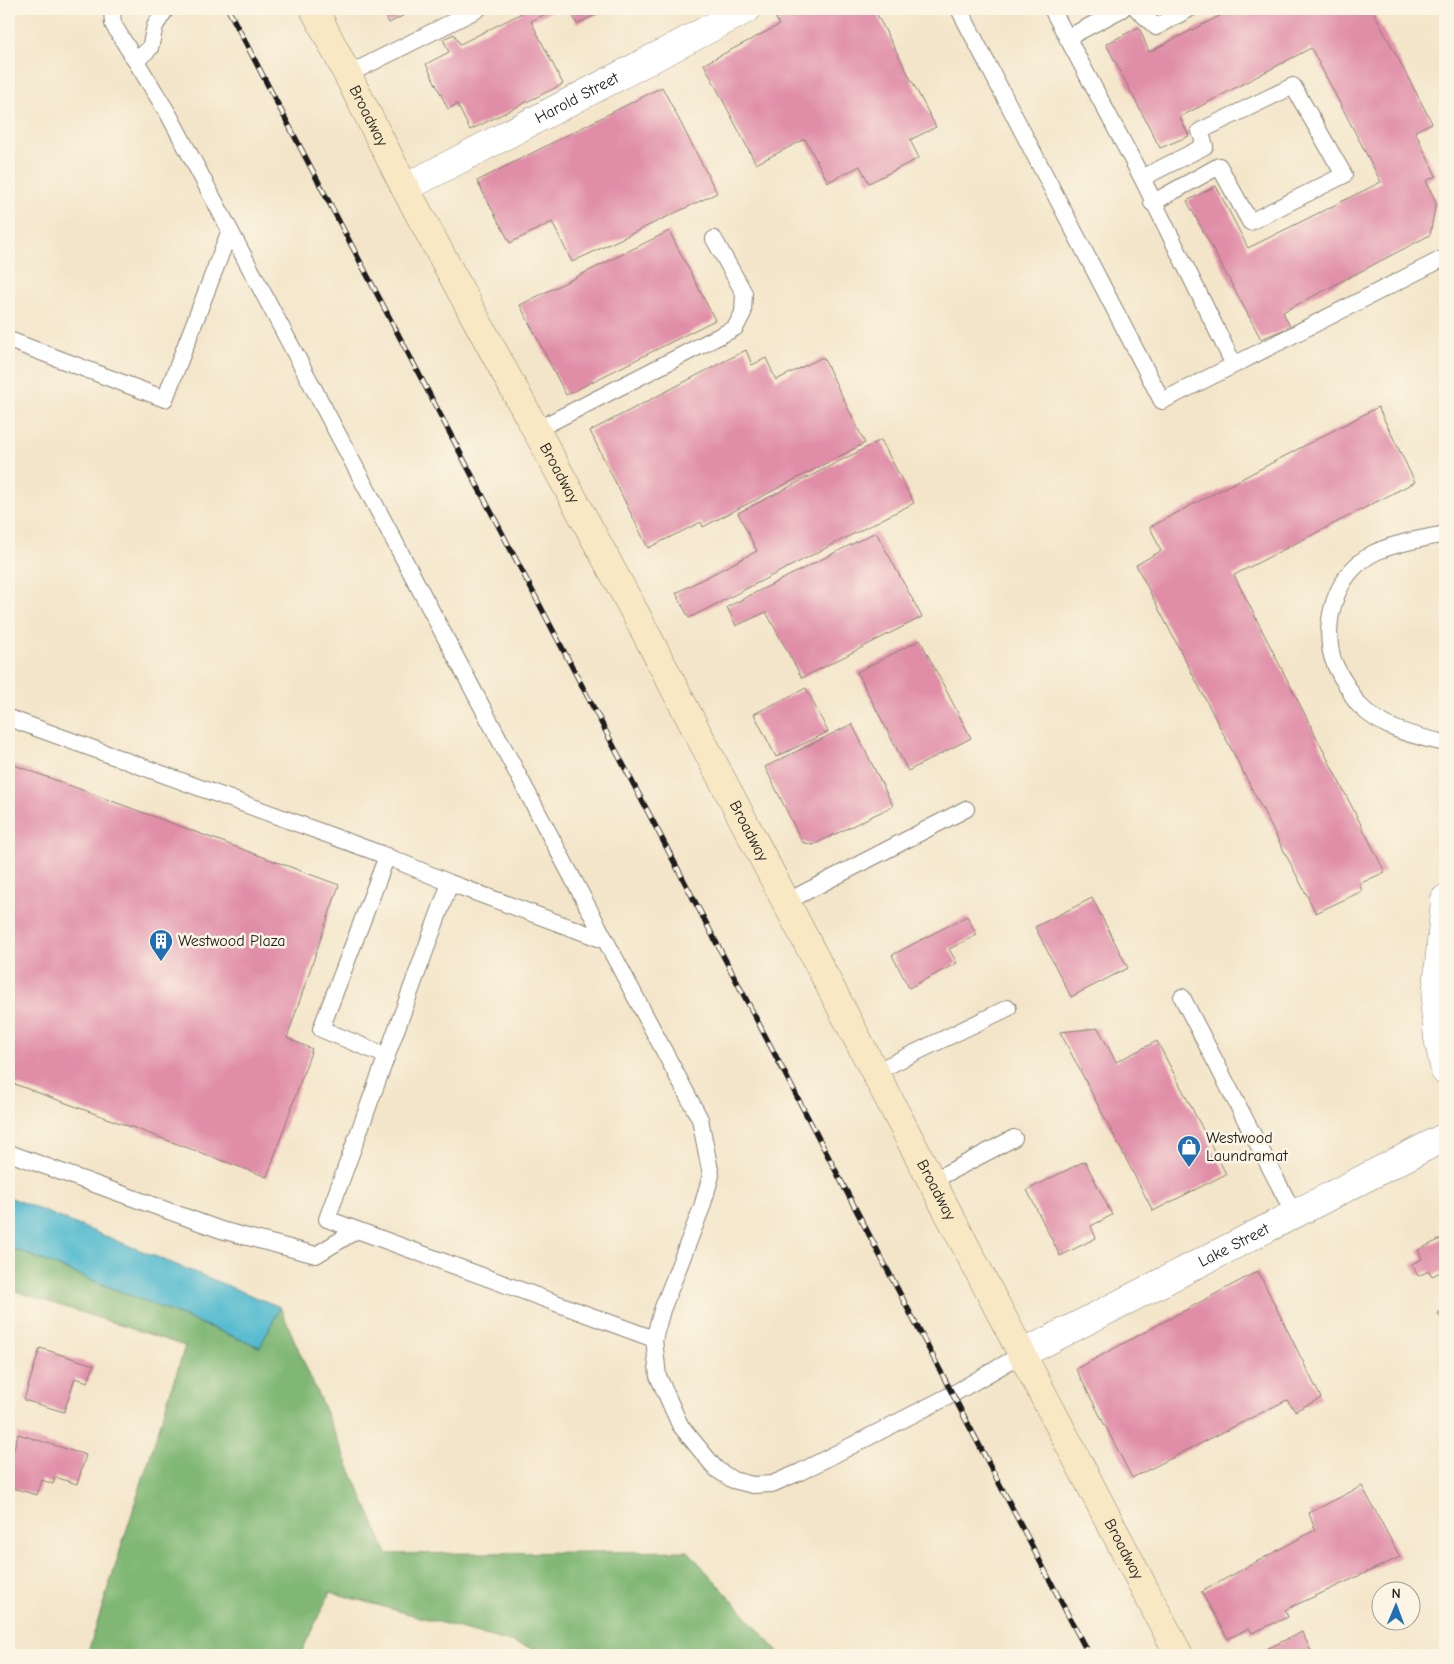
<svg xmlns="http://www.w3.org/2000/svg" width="1454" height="1664" font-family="'Comic Neue',sans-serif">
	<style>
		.forest { fill: #80b774; stroke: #4e6a48 }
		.water { fill: #51bacf; stroke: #366b76 }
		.building { fill: #e08da8 }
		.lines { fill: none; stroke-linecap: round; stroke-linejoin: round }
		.lane-casing { stroke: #888072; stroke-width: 18 }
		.street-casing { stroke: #888072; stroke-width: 29 }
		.secondary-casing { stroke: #888072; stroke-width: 29 }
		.lane { stroke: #fff; stroke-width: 16 }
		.street { stroke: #fff; stroke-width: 28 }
		.secondary { stroke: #f8e8c3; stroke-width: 28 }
		.rail-casing { stroke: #1c1c1c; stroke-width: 5.5 }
		.rail { stroke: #fcf5e5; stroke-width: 4; stroke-dasharray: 11; stroke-linecap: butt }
		.labels { text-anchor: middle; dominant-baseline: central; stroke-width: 5; stroke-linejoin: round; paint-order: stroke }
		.street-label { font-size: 16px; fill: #1c1c1c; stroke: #fcf5e5 }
		.poi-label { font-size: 16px; fill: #1c1c1c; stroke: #fcf5e5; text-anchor: start }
	</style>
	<rect width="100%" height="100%" fill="#fcf5e5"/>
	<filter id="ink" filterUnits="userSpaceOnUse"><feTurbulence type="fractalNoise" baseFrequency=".02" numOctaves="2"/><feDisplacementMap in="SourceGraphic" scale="10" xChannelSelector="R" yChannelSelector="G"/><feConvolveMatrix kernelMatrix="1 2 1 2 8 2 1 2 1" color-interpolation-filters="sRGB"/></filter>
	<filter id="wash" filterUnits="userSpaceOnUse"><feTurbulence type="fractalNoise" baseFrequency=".0096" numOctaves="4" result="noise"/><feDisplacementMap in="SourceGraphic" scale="20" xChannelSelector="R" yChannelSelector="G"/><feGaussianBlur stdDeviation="1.12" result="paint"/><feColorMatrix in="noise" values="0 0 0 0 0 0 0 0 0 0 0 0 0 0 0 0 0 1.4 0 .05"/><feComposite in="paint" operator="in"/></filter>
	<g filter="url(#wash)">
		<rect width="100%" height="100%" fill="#f3e5c9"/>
		<path class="forest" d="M9 1247 259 1347 280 1307 387 1554 688 1551 781 1655H557L330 1592 300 1655H87L185 1346 9 1289Z"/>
		<path class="water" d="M9 1197 280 1307 260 1347 9 1247Z"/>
		<g id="blocks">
			<path class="building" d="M382 9H416L389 23Z
				M520 9H556L531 21 563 84 470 130 457 104 448 109 426 64 449 52 443 39 454 34 460 44 522 13Z
				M569 9H608L577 24Z
				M779 9H874L936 127 910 140 919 158 869 183 860 166 828 182 805 139 756 164 704 64 779 25 773 12Z
				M1233 9H1372L1432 123 1415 131 1436 176 1426 181 1436 202 1430 235 1283 312 1290 327 1261 339 1187 201 1216 186 1248 248 1381 182 1311 48 1180 117 1189 136 1160 148 1106 44 1139 27 1149 52Z
				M662 87 717 193 572 262 552 222 510 243 477 181Z
				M669 231 715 320 566 395 520 305Z
				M746 350 752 365 766 358 776 380 823 357 865 443 703 527 701 522 648 548 590 431Z
				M1378 407 1415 482 1234 575 1385 872 1359 884 1362 891 1316 913 1136 565 1161 551 1150 527Z
				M881 440 914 503 689 618 676 593 757 551 738 513Z
				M876 532 922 617 802 678 766 612 736 626 727 607Z
				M920 640 971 738 908 771 857 672Z
				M806 688 828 732 776 757 754 714Z
				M852 724 893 806 813 845 802 842 765 767Z
				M9 763 339 885 287 1038 312 1049 267 1177 9 1082Z
				M1092 898 1128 968 1071 997 1035 927Z
				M967 916 977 935 949 949 957 963 909 988 892 955Z
				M1098 1028 1116 1062 1157 1041 1226 1174 1153 1211 1060 1032Z
				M1085 1161 1112 1215 1091 1226 1096 1238 1060 1256 1027 1190Z
				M1445 1237V1270L1432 1276 1429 1271 1418 1276 1412 1264 1422 1259 1418 1250Z
				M1258 1271 1321 1398 1295 1411 1287 1400 1132 1478 1076 1369Z
				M1445 1309V1321L1443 1322 1438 1313Z
				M40 1348 94 1365 88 1382 75 1378 64 1412 24 1400Z
				M18 1434 86 1455 77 1484 55 1477 53 1484 42 1480 37 1495 9 1487V1465Z
				M1362 1486 1400 1557 1285 1610 1288 1617 1252 1633 1249 1628 1228 1639 1201 1592 1315 1530 1309 1513Z
				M1302 1632 1313 1655H1254Z"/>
		</g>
	</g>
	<g filter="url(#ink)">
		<use href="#blocks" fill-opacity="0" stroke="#888072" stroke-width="1"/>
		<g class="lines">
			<g class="lane-casing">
				<path id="lane" d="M112 9 113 24 169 115 700 1119 711 1175 702 1207 662 1310 654 1339 658 1376 680 1425 716 1469 733 1480 753 1485 772 1484 800 1472 953 1394 1022 1354
					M959 9 1162 401 1234 365
					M1052 9 1142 178 1234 365 1440 260H1445
					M1137 9 1156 27 1189 9
					M1067 38 1122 9
					M137 60 150 48 155 26 166 9
					M347 75 478 9
					M1142 178 1205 146 1200 131 1293 86 1344 175 1250 222 1219 166 1152 203
					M9 340 165 399 230 230
					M536 430 735 328 743 313 744 293 714 239
					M1445 534C1426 538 1389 544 1372 554 1338 573 1324 615 1331 652 1333 663 1341 677 1347 686 1351 692 1354 700 1359 705 1382 729 1415 736 1445 743
					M9 718 381 854 450 883 604 940
					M387 856 321 1029 387 1056
					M450 883 327 1219 654 1339
					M786 902 966 809
					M1182 997 1294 1214
					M875 1072 1008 1008
					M9 1153 221 1230 316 1255 357 1230
					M932 1181 1014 1138"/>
			</g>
			<g class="street-casing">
				<g id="street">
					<path id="s1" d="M405 188 747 9"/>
					<path d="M1445 899 1435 1009 1438 1038 1445 1071"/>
					<path id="s2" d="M1022 1354 1445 1137"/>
				</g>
			</g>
			<g class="secondary-casing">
				<g id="secondary">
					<path id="s3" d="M314 9 405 188 633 609 1179 1655"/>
				</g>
			</g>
			<use href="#lane" class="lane"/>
			<use href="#street" class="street"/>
			<use href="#secondary" class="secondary"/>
			<g class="rail-casing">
				<path id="rail" d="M228 9 1089 1655"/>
			</g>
			<use href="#rail" class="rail"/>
		</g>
	</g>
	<defs>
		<g id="building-pin" transform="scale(1.25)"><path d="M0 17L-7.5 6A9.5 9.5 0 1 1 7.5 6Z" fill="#1f6fb2" stroke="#fcf5e5"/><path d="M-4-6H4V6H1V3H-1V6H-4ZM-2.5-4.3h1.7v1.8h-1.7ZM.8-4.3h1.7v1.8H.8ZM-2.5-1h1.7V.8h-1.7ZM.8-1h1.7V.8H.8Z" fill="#fff"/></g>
		<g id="shop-pin" transform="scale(1.25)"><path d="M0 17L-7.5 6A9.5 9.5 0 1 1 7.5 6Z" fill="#1f6fb2" stroke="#fcf5e5"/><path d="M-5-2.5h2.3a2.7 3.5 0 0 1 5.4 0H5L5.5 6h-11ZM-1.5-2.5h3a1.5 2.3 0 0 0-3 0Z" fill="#fff"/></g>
	</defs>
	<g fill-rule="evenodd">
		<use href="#building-pin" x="161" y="941"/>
		<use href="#shop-pin" x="1189" y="1147"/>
	</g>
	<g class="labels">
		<g class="street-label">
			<text stroke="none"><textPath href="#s1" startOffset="194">Harold Street</textPath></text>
			<text stroke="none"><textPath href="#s3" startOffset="120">Broadway</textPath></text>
			<text stroke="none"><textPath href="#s3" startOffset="525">Broadway</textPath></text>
			<text stroke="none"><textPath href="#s3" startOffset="930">Broadway</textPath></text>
			<text stroke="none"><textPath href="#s3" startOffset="1335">Broadway</textPath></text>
			<text stroke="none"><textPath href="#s2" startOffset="238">Lake Street</textPath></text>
			<text stroke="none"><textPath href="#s3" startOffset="1740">Broadway</textPath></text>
		</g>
		<g class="poi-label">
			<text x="178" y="941">Westwood Plaza</text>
			<text x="1206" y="1138">Westwood<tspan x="1206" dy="18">Laundramat</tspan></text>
		</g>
	</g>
	<rect width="1454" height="1664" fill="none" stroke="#fcf5e5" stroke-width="30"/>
	<g transform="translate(1396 1606) rotate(1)"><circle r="24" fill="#fcf5e5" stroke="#a29e95"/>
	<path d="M0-4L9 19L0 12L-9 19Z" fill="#1f6fb2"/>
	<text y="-8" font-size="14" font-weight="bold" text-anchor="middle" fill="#1c1c1c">N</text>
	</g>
</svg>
